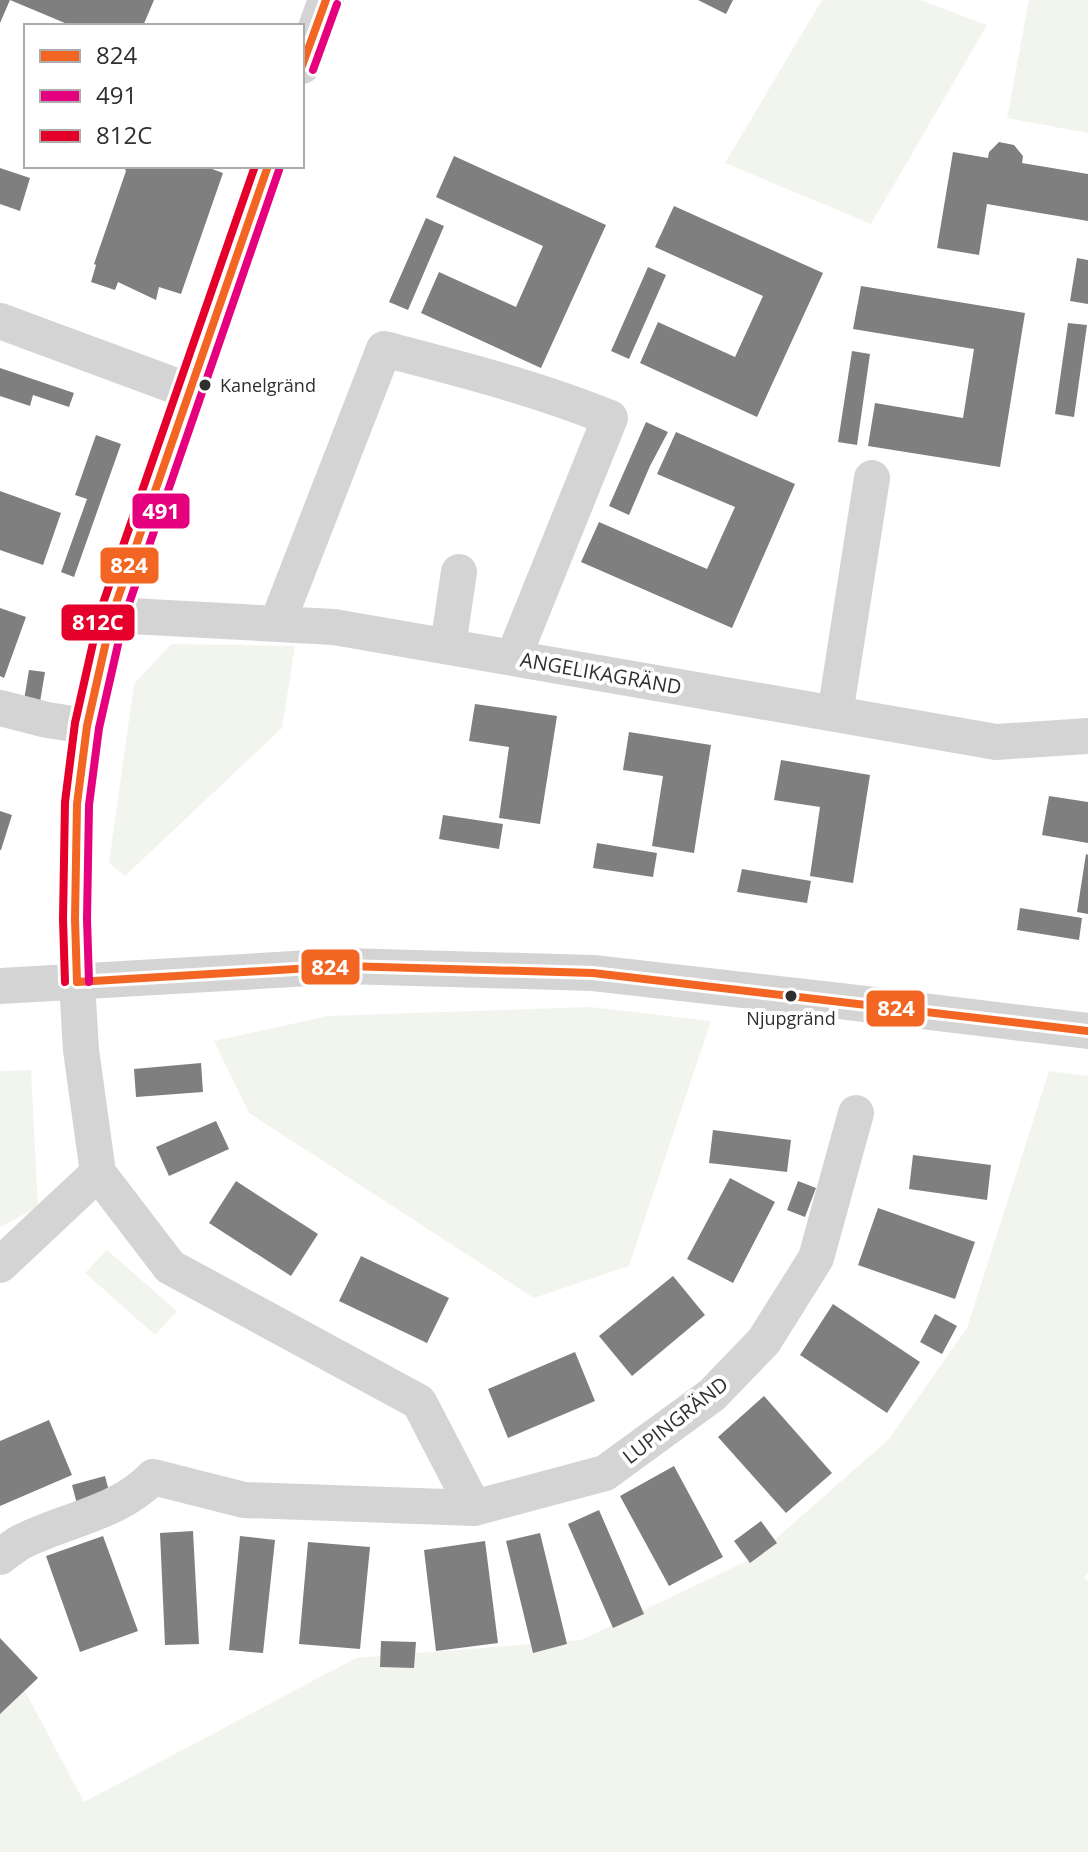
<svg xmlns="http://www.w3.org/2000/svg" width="1088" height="1852" font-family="'Open Sans',sans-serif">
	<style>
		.green { fill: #f2f5ed }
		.building { fill: #7f7f7f }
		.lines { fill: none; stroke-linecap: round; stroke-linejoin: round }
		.minor { stroke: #d4d4d4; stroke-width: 36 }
		.bus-1-casing { stroke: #fff; stroke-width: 14 }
		.bus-2-casing { stroke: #fff; stroke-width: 14 }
		.bus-3-casing { stroke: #fff; stroke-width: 14 }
		.bus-1 { stroke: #f26522; stroke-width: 8 }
		.bus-2 { stroke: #e5007d; stroke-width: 8 }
		.bus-3 { stroke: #e4002b; stroke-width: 8 }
		.bus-dot { fill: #2f2f2f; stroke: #fff; stroke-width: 3 }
		.labels { text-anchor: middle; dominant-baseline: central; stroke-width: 8; stroke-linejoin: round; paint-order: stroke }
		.bus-label { font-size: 18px; fill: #2f2f2f; stroke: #fff; text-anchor: start }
		.street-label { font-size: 20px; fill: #2f2f2f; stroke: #fff }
		.line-badge { stroke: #fff; stroke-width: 3 }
		.badge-label { font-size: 22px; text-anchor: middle; font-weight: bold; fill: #fff }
	</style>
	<rect width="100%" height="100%" fill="#fff"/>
	<path class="green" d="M822 0H920L987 25 871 224 725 163Z
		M1029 0H1088V133L1007 118Z
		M171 644 295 646 282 728 125 876 109 863 134 684Z
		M590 1007 711 1021 629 1266 534 1298 249 1113 214 1041 328 1016Z
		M31 1070 38 1207 0 1227V1071Z
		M1049 1071 1088 1076V1572L1084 1578 1088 1581V1852H0V1644L84 1802 356 1658 581 1640 755 1557 889 1439 967 1328Z
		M107 1250 177 1311 155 1335 85 1273Z"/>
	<path class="building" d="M0 0H154L143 26H72L10 0 0 23Z
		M698 0H733L726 14Z
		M999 142 1014 145 1023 156 1022 163 1088 174V221L987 204 979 255 937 248 953 152 988 158 989 152Z
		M454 156 606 225 541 368 421 313 439 272 516 307 543 246 436 197Z
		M123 166H204L223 173 181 294 159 287 156 300 118 282 115 290 91 282 96 265 94 264 126 171Z
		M0 168 30 178 20 211 0 204Z
		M674 206 823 273 757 417 640 363 658 322 735 357 763 296 655 247Z
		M426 218 444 226 408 310 389 302Z
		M1077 258 1088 260V304L1070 301Z
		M648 267 666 275 629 359 611 351Z
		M861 286 1025 313 1000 467 868 446 875 403 963 418 974 349 853 329Z
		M1068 323 1087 325 1074 417 1055 414Z
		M852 351 870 354 857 445 838 442Z
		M0 368 74 393 69 407 33 395 30 406 0 396Z
		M646 422 668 432 650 466 629 515 609 506Z
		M676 432 795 484 732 628 581 562 599 522 707 569 735 507 657 474Z
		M96 435 121 444 74 577 61 572 87 499 75 495Z
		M0 491 61 513 43 565 0 550Z
		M0 608 26 617 4 678 0 676Z
		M29 670 45 672 40 702 24 700Z
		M475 704 557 716 540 824 499 818 509 747 469 741Z
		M629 732 711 745 694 853 652 846 663 776 623 770Z
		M781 760 870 775 853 883 810 876 820 807 774 800Z
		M1049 796 1088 802V843L1042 835Z
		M0 811 12 815 1 850H0Z
		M443 815 503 824 499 849 439 839Z
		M597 843 657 853 653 877 593 868Z
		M1086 854 1088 855V914L1077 912Z
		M742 869 811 881 807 903 737 892Z
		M1020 908 1082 918 1079 940 1017 930Z
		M201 1063 203 1092 136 1097 134 1069Z
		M216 1121 229 1149 169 1176 156 1147Z
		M713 1130 791 1140 787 1172 709 1163Z
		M913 1155 991 1165 987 1200 909 1189Z
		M730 1178 775 1202 733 1283 687 1259Z
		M236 1181 318 1234 291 1276 209 1223Z
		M798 1181 816 1188 805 1217 787 1210Z
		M878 1208 975 1242 955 1299 858 1265Z
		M361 1256 449 1298 427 1343 339 1301Z
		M673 1276 705 1315 632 1376 599 1336Z
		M833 1304 920 1362 887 1413 800 1355Z
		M935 1314 957 1326 942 1354 920 1342Z
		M575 1352 595 1401 508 1438 488 1389Z
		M764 1396 832 1473 786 1513 718 1437Z
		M49 1420 72 1475 0 1506V1441Z
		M674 1466 723 1557 669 1586 620 1496Z
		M105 1476 111 1499 78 1508 72 1485Z
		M599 1510 644 1614 613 1628 568 1524Z
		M761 1521 777 1543 750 1563 734 1541Z
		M193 1531 199 1644 165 1645 160 1533Z
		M540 1533 567 1644 533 1653 506 1541Z
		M103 1536 138 1631 80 1652 46 1556Z
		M240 1536 275 1540 263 1653 229 1650Z
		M485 1541 498 1643 436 1651 424 1550Z
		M308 1542 370 1547 360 1649 299 1644Z
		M0 1638 38 1678 0 1714Z
		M381 1641 416 1642 414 1668 380 1667Z"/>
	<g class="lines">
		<path class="minor" d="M302 66 326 0
			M0 321 189 391
			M112 615 334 627 996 742 1088 736
			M277 624 384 349C460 369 537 388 610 418L513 658
			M448 646 459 572
			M0 708 47 720 87 726
			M835 714 872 478
			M0 986 345 966 593 973 840 1001 1088 1031
			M98 1173 170 1267 419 1402 474 1508
			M0 1265 98 1173 81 1050 77 982 75 919 77 804 87 726 112 615 268 166
			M0 1557C7 1552 14 1546 21 1542 64 1520 119 1513 153 1477L244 1500 474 1508 605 1473 712 1395 764 1341 816 1258 856 1113"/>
		<g class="bus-1-casing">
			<path id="bus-1" d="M302 66 326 0
				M77 982 345 966 593 973 1088 1031
				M77 982 75 919 77 804 87 726 112 615 268 166"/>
		</g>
		<g class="bus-2-casing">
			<path id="bus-2" d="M313 70 337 4
				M89 982 87 919 89 805 99 728 124 618 279 170"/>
		</g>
		<g class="bus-3-casing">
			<path id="bus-3" d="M65 982 63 919 65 802 75 723 100 612 255 166"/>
		</g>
		<use href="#bus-1" class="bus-1"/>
		<use href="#bus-2" class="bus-2"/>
		<use href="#bus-3" class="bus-3"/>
	</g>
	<g class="bus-dot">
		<circle cx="205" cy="385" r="7"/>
		<circle cx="791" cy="996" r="7"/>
	</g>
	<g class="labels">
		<g class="bus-label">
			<text x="220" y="385">Kanelgränd</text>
			<text x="791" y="1018" text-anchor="middle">Njupgränd</text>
		</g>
		<g class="street-label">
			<text transform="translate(601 673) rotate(10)">ANGELIKAGRÄND</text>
			<text transform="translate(675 1420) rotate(-38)">LUPINGRÄND</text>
		</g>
	</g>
	<g class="line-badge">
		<rect x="131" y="492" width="60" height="38" rx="8" fill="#e5007d"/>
		<rect x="99" y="546" width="61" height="39" rx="8" fill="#f26522"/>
		<rect x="60" y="603" width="76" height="39" rx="8" fill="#e4002b"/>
		<rect x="300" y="948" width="61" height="38" rx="8" fill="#f26522"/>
		<rect x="865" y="989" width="61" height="39" rx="8" fill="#f26522"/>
	</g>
	<g class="badge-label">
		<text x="161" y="519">491</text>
		<text x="129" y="573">824</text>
		<text x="98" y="630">812C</text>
		<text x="330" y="975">824</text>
		<text x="896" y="1016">824</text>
	</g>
	<rect x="24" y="24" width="280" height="144" fill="#ffffff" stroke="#acacac" stroke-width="2"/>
	<rect x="40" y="50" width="40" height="12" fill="#f26522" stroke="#acacac" stroke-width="2"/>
	<text x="96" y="64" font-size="24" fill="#2f2f2f">824</text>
	<rect x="40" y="90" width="40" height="12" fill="#e5007d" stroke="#acacac" stroke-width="2"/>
	<text x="96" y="104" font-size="24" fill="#2f2f2f">491</text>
	<rect x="40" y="130" width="40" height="12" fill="#e4002b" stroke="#acacac" stroke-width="2"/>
	<text x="96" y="144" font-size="24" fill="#2f2f2f">812C</text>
</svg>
